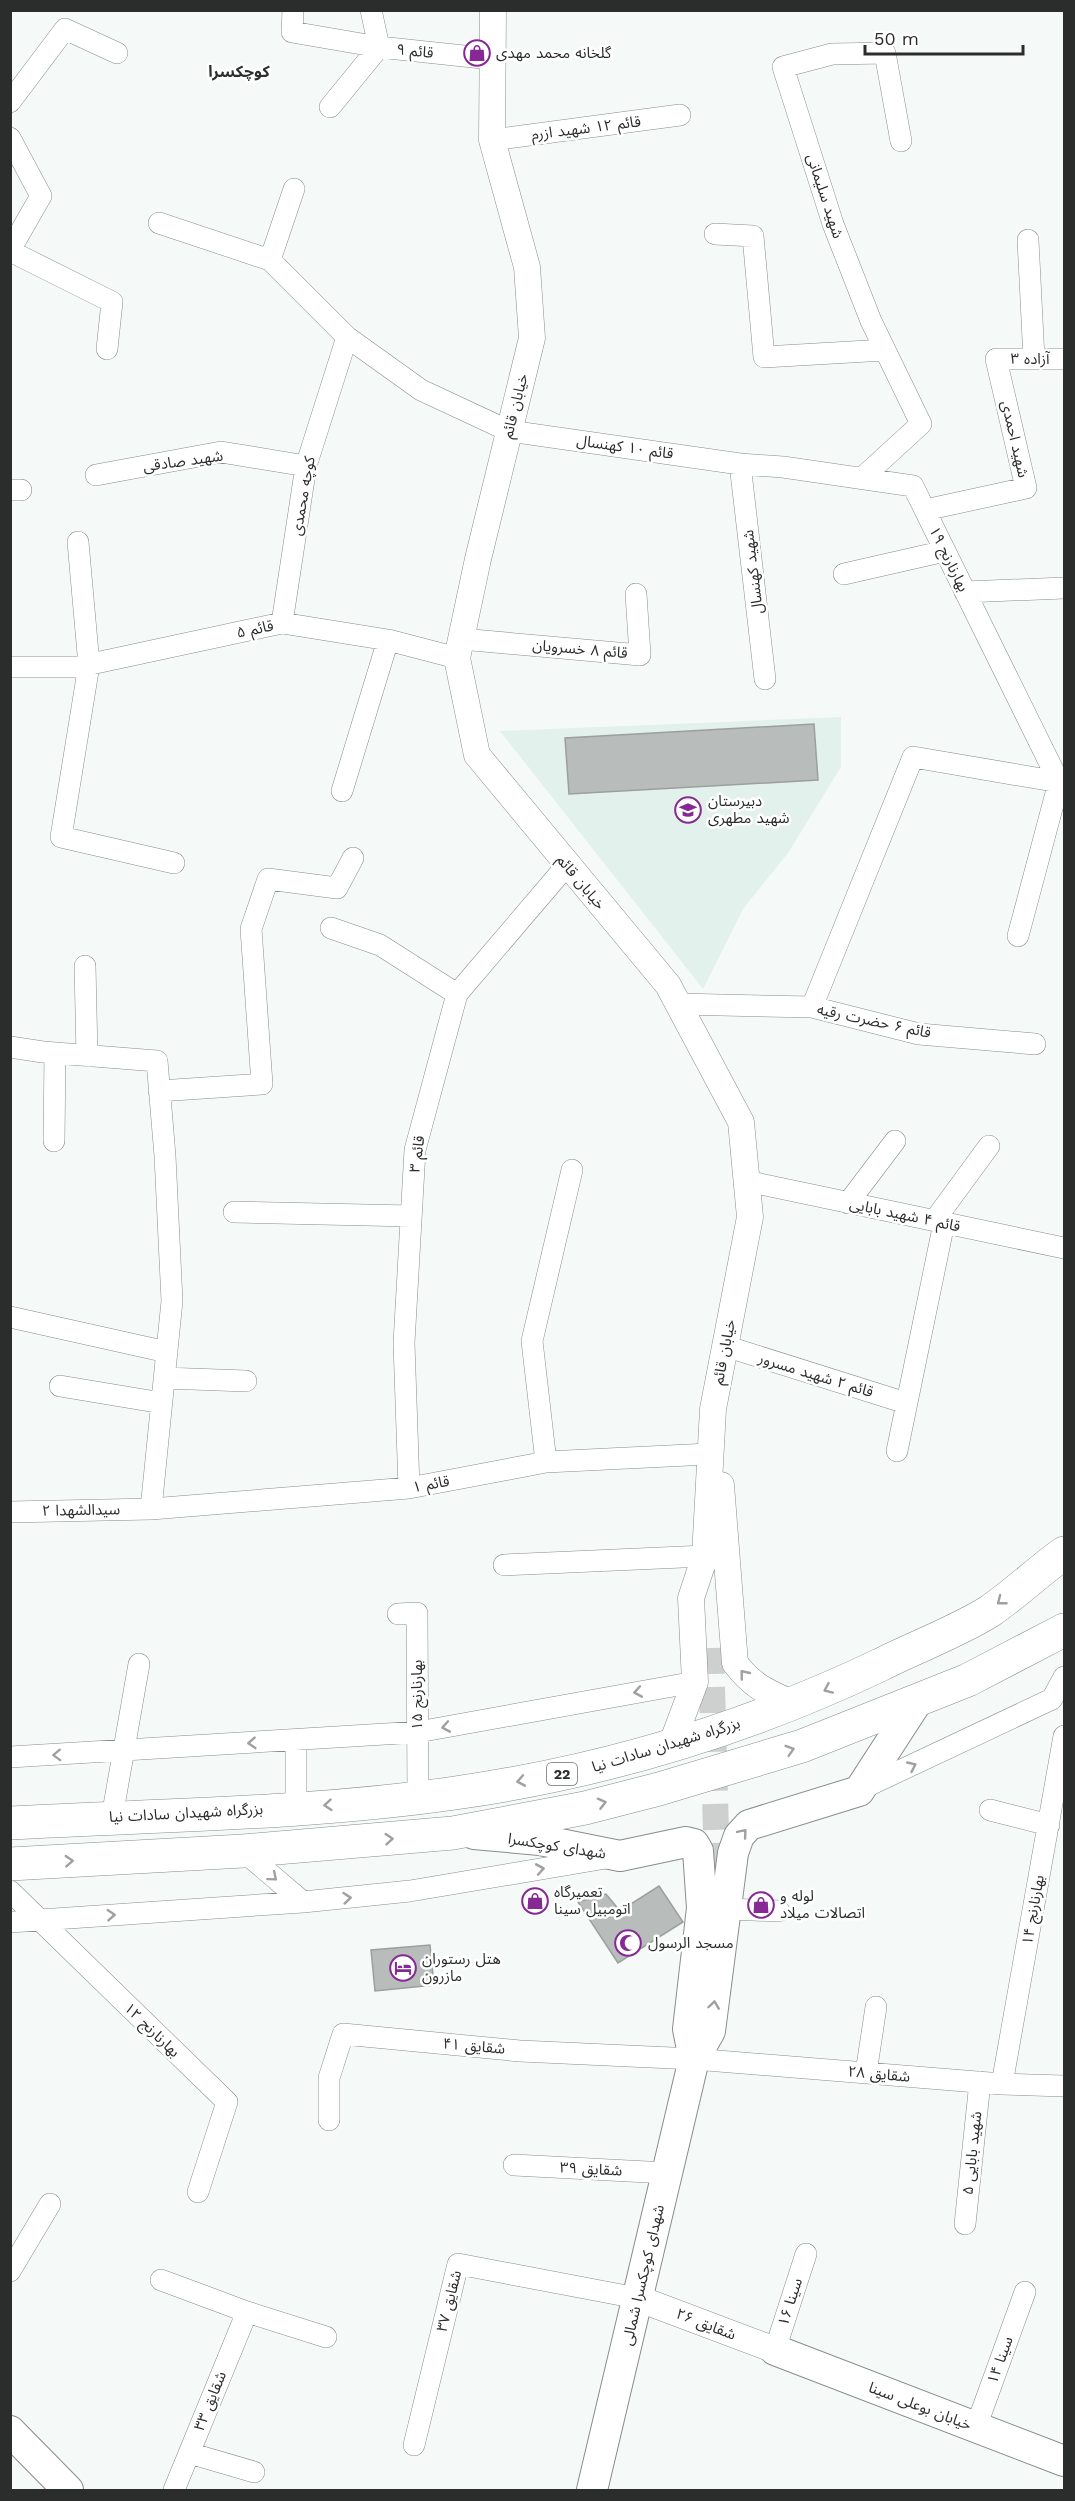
<svg xmlns="http://www.w3.org/2000/svg" width="1075" height="2501" font-family="'Work Sans','Noto Sans Arabic',sans-serif">
	<style>
		.built { fill: #e3f1ec }
		.building { fill: #b8bdbb; stroke: #9b9f9e; stroke-width: 1.5 }
		.lines { fill: none; stroke-linecap: round; stroke-linejoin: round }
		.tertiary-tunnel { stroke: #cdd0cf; stroke-width: 26; stroke-dasharray: 26 13; stroke-linecap: butt }
		.minor-casing { stroke: #888d8b; stroke-width: 22 }
		.tertiary-casing { stroke: #888d8b; stroke-width: 27 }
		.secondary-casing { stroke: #888d8b; stroke-width: 32 }
		.trunk-casing { stroke: #888d8b; stroke-width: 34 }
		.minor { stroke: #fff; stroke-width: 21 }
		.tertiary { stroke: #fff; stroke-width: 26 }
		.secondary { stroke: #fff; stroke-width: 30 }
		.trunk { stroke: #fff; stroke-width: 33 }
		.oneway { stroke: #a0a0a0 }
		.labels { text-anchor: middle; dominant-baseline: central; stroke-width: 5; stroke-linejoin: round; paint-order: stroke }
		.shield { fill: #fff; stroke: #6b6c6b; stroke-width: 1.5 }
		.shield-label { font-size: 14px; font-weight: bold; fill: #2b2d2c }
		.street-label { font-size: 15px; fill: #2b2d2c; stroke: #fff }
		.poi-label { font-size: 15px; fill: #2b2d2c; stroke: #fff; text-anchor: start }
		.neighbourhood-label { font-size: 16px; font-weight: bold; fill: #2b2f2e; stroke: #fff }
	</style>
	<rect width="100%" height="100%" fill="#f5f9f8"/>
	<path class="built" d="M841 717V767L788 853 743 909 703 989 500 731Z"/>
	<path class="building" d="M814 724 818 780 569 794 565 738Z
		M659 1886 683 1922 618 1963 578 1902 606 1894 620 1911Z
		M430 1945 434 1985 375 1991 371 1950Z"/>
	<g class="lines">
		<path class="tertiary-tunnel" d="M711 1648 717 1870"/>
		<g class="minor-casing">
			<path id="minor" d="M293 10 292 32 379 47 371 10
				M10 102 65 29 117 53
				M330 107 379 47 492 59
				M10 138 41 196 10 250
				M492 140 680 115
				M159 223 270 260 347 337 421 390 509 431 740 464 783 467 913 486 1059 782 1064 787
				M715 234 753 236 764 357 885 350
				M1028 240 1034 359
				M10 251 112 302 107 349
				M270 260 294 189
				M740 464 765 679
				M96 475 221 452 306 466
				M862 478 921 424 871 321 833 224 783 67 832 54 885 53 901 141
				M10 490H21
				M925 510 1026 488 996 359H1064
				M78 542 89 665 61 837 174 863
				M844 574 945 551
				M965 592 1064 588
				M282 623 306 466 347 337
				M461 639 640 655 636 594
				M10 667H77L282 623 388 640 457 658
				M342 791 388 640
				M331 928 380 945 457 994
				M85 966 87 1056
				M678 1004 812 1007 919 1034 1035 1044
				M812 1007 913 757 1059 782 1018 936
				M10 1047 43 1052 157 1061 165 1156 172 1301 151 1509
				M159 1091 262 1084 251 929 268 879 337 888 353 858
				M54 1141 55 1053
				M746 1181 1064 1248
				M848 1203 895 1141
				M234 1212 411 1216
				M934 1221 989 1146
				M10 1317 167 1352
				M725 1346 906 1403
				M164 1378 246 1381
				M60 1386 162 1403
				M897 1451 944 1223
				M546 1462 532 1341 572 1170
				M409 1488 404 1343 415 1150 457 994 567 865
				M10 1512 151 1509 409 1488 546 1462 709 1454
				M504 1565 705 1556
				M398 1614 417 1613 418 1797
				M296 1740V1807
				M10 1757 418 1732 695 1682
				M859 1790 1052 1699 1064 1677
				M990 1810 1049 1825
				M112 1817 139 1664
				M243 1851 303 1902
				M10 1891 227 2102 198 2192
				M728 1909 779 1911
				M10 1922 303 1902 410 1891 606 1858
				M866 2073 876 2007
				M1002 2084 1064 1736
				M329 2120V2078L343 2034 520 2051 694 2059 1002 2084 1064 2086
				M514 2165 667 2173
				M965 2224 980 2082
				M10 2271 50 2204
				M161 2280 247 2312 326 2337
				M775 2350 806 2254
				M976 2427 1025 2292
				M414 2445 458 2264 637 2298
				M189 2453 254 2472
				M174 2490 247 2312"/>
		</g>
		<g class="tertiary-casing">
			<path id="tertiary" d="M493 10 492 140 527 267 532 338 478 559 457 658 477 755 668 985 741 1122 750 1217 713 1409 705 1556 691 1598 695 1682 671 1746
				M721 1485 735 1663C753 1687 767 1692 794 1704
				M637 2298 775 2350"/>
		</g>
		<g class="secondary-casing">
			<path id="secondary" d="M474 1834 540 1840 620 1856 686 1842 694 1844 698 1851 702 1908 688 2029 694 2059
				M775 2350 1064 2461
				M10 2431 68 2490
				M592 2490 694 2059 710 2031 733 1853 739 1836 749 1825 859 1791 918 1700"/>
		</g>
		<g class="trunk-casing">
			<path id="trunk" d="M10 1823C157 1815 310 1814 455 1793 602 1772 746 1729 880 1665 913 1648 959 1631 990 1611 1016 1593 1039 1571 1064 1553
				M10 1864 243 1851 453 1833 585 1808 659 1789 802 1746 968 1680 1064 1630"/>
		</g>
		<use href="#minor" class="minor"/>
		<use href="#tertiary" class="tertiary"/>
		<use href="#secondary" class="secondary"/>
		<use href="#trunk" class="trunk"/>
	</g>
	<defs><path id="oneway-chevron" d="M-2-3.5L2.5 0L-2 3.5" fill="none" stroke-width="1.6" stroke-linecap="round" stroke-linejoin="round" transform="scale(1.5)"/></defs>
	<g class="oneway">
		<use href="#oneway-chevron" transform="translate(1001 1601) rotate(142)"/>
		<use href="#oneway-chevron" transform="translate(744 1674) rotate(-129)"/>
		<use href="#oneway-chevron" transform="translate(828 1689) rotate(156)"/>
		<use href="#oneway-chevron" transform="translate(638 1692) rotate(170)"/>
		<use href="#oneway-chevron" transform="translate(446 1727) rotate(170)"/>
		<use href="#oneway-chevron" transform="translate(252 1743) rotate(176)"/>
		<use href="#oneway-chevron" transform="translate(790 1750) rotate(-17)"/>
		<use href="#oneway-chevron" transform="translate(57 1755) rotate(178)"/>
		<use href="#oneway-chevron" transform="translate(912 1766) rotate(-25)"/>
		<use href="#oneway-chevron" transform="translate(521 1781) rotate(170)"/>
		<use href="#oneway-chevron" transform="translate(602 1803) rotate(-14)"/>
		<use href="#oneway-chevron" transform="translate(328 1805) rotate(175)"/>
		<use href="#oneway-chevron" transform="translate(743 1833) rotate(-50)"/>
		<use href="#oneway-chevron" transform="translate(389 1839) rotate(-5)"/>
		<use href="#oneway-chevron" transform="translate(69 1861) rotate(-3)"/>
		<use href="#oneway-chevron" transform="translate(540 1869) rotate(-10)"/>
		<use href="#oneway-chevron" transform="translate(273 1877) rotate(40)"/>
		<use href="#oneway-chevron" transform="translate(347 1898) rotate(-6)"/>
		<use href="#oneway-chevron" transform="translate(111 1915) rotate(-4)"/>
		<use href="#oneway-chevron" transform="translate(714 2005) rotate(-82)"/>
	</g>
	<defs>
		<g id="shop-ring" transform="scale(1.35)"><circle r="9.5" fill="#fff" stroke="#862994" stroke-width="1.5"/><path d="M-5-2.5h2.3a2.7 3.5 0 0 1 5.4 0H5L5.5 6h-11ZM-1.5-2.5h3a1.5 2.3 0 0 0-3 0Z" fill="#862994"/></g>
		<g id="school-ring" transform="scale(1.35)"><circle r="9.5" fill="#fff" stroke="#862994" stroke-width="1.5"/><path d="M0-5L7-2L0 1L-7-2ZM-4 1L0 2.5L4 1V4Q0 6-4 4Z" fill="#862994"/></g>
		<g id="mosque-ring" transform="scale(1.35)"><circle r="9.5" fill="#fff" stroke="#862994" stroke-width="1.5"/><path d="M3.5-4.9A6 6 0 1 0 3.5 4.9A5 5 0 1 1 3.5-4.9Z" fill="#862994"/></g>
		<g id="hotel-ring" transform="scale(1.35)"><circle r="9.5" fill="#fff" stroke="#862994" stroke-width="1.5"/><path d="M-6-4.5h1.5V1H6V5H4.5V3h-9V5H-6ZM-4 0a1.8 1.8 0 1 1 3.6 0ZM.5 0V-2.5h3Q6-2.5 6 0Z" fill="#862994"/></g>
	</defs>
	<g fill-rule="evenodd">
		<use href="#shop-ring" x="477" y="53"/>
		<use href="#school-ring" x="688" y="810"/>
		<use href="#shop-ring" x="535" y="1901"/>
		<use href="#shop-ring" x="761" y="1905"/>
		<use href="#mosque-ring" x="628" y="1943"/>
		<use href="#hotel-ring" x="403" y="1968"/>
	</g>
	<g class="labels">
		<rect class="shield" x="547" y="1763" width="30" height="22" rx="4.5"/>
		<g class="shield-label">
			<text x="562" y="1774">22</text>
		</g>
		<g class="street-label">
			<text transform="translate(415 51) rotate(6)">قائم ۹</text>
			<text transform="translate(586 128) rotate(-7)">قائم ۱۲ شهید ازرم</text>
			<text transform="translate(825 196) rotate(72)">شهید سلیمانی</text>
			<text x="1030" y="359">آزاده ۳</text>
			<text transform="translate(515 406) rotate(-76)">خیابان قائم</text>
			<text transform="translate(1015 439) rotate(77)">شهید احمدی</text>
			<text transform="translate(625 447) rotate(8)">قائم ۱۰ کهنسال</text>
			<text transform="translate(183 461) rotate(-8)">شهید صادقی</text>
			<text transform="translate(303 496) rotate(-80)">کوچه محمدی</text>
			<text transform="translate(949 559) rotate(64)">بهارنارنج ۱۹</text>
			<text transform="translate(753 572) rotate(-97)">شهید کهنسال</text>
			<text transform="translate(255 629) rotate(-12)">قائم ۵</text>
			<text transform="translate(580 649) rotate(5)">قائم ۸ خسرویان</text>
			<text transform="translate(581 882) rotate(50)">خیابان قائم</text>
			<text transform="translate(874 1021) rotate(12)">قائم ۶ حضرت رقیه</text>
			<text transform="translate(417 1154) rotate(-82)">قائم ۳</text>
			<text transform="translate(905 1215) rotate(12)">قائم ۴ شهید بابایی</text>
			<text transform="translate(724 1352) rotate(-79)">خیابان قائم</text>
			<text transform="translate(816 1375) rotate(17)">قائم ۲ شهید مسرور</text>
			<text transform="translate(431 1484) rotate(-10)">قائم ۱</text>
			<text transform="translate(81 1510) rotate(-1)">سیدالشهدا ۲</text>
			<text transform="translate(417 1695) rotate(-90)">بهارنارنج ۱۵</text>
			<text transform="translate(666 1745) rotate(-17)">بزرگراه شهیدان سادات نیا</text>
			<text transform="translate(186 1813) rotate(-3)">بزرگراه شهیدان سادات نیا</text>
			<text transform="translate(557 1846) rotate(9)">شهدای کوچکسرا</text>
			<text transform="translate(1033 1910) rotate(-80)">بهارنارنج ۱۴</text>
			<text transform="translate(152 2030) rotate(44)">بهارنارنج ۱۲</text>
			<text transform="translate(474 2046) rotate(5)">شقایق ۴۱</text>
			<text transform="translate(879 2074) rotate(5)">شقایق ۲۸</text>
			<text transform="translate(972 2153) rotate(-84)">شهید بابایی ۵</text>
			<text transform="translate(591 2169) rotate(3)">شقایق ۳۹</text>
			<text transform="translate(643 2275) rotate(-77)">شهدای کوچکسرا شمالی</text>
			<text transform="translate(449 2301) rotate(-76)">شقایق ۳۷</text>
			<text transform="translate(790 2302) rotate(-72)">سینا ۱۶</text>
			<text transform="translate(706 2324) rotate(21)">شقایق ۲۶</text>
			<text transform="translate(1000 2360) rotate(-70)">سینا ۱۴</text>
			<text transform="translate(210 2401) rotate(-68)">شقایق ۳۳</text>
			<text transform="translate(920 2406) rotate(21)">خیابان بوعلی سینا</text>
		</g>
		<g class="poi-label">
			<text x="496" y="53">گلخانه محمد مهدی</text>
			<text x="708" y="801">دبیرستان<tspan x="708" dy="17">شهید مطهری</tspan></text>
			<text x="554" y="1892">تعمیرگاه<tspan x="554" dy="17">اتومبیل سینا</tspan></text>
			<text x="780" y="1896">لوله و<tspan x="780" dy="17">اتصالات میلاد</tspan></text>
			<text x="648" y="1943">مسجد الرسول</text>
			<text x="422" y="1959">هتل رستوران<tspan x="422" dy="17">مازرون</tspan></text>
		</g>
		<g class="neighbourhood-label">
			<text x="239" y="71">کوچکسرا</text>
		</g>
	</g>
	<rect width="1075" height="2501" fill="none" stroke="#2b2d2c" stroke-width="24"/>
	<path d="M865 45v9h158v-9" fill="none" stroke="#2b2d2c" stroke-width="3"/>
	<text x="874" y="45" font-size="18" fill="#2b2d2c" stroke="#ffffff" stroke-width="4.5" paint-order="stroke">50 m</text>
</svg>
